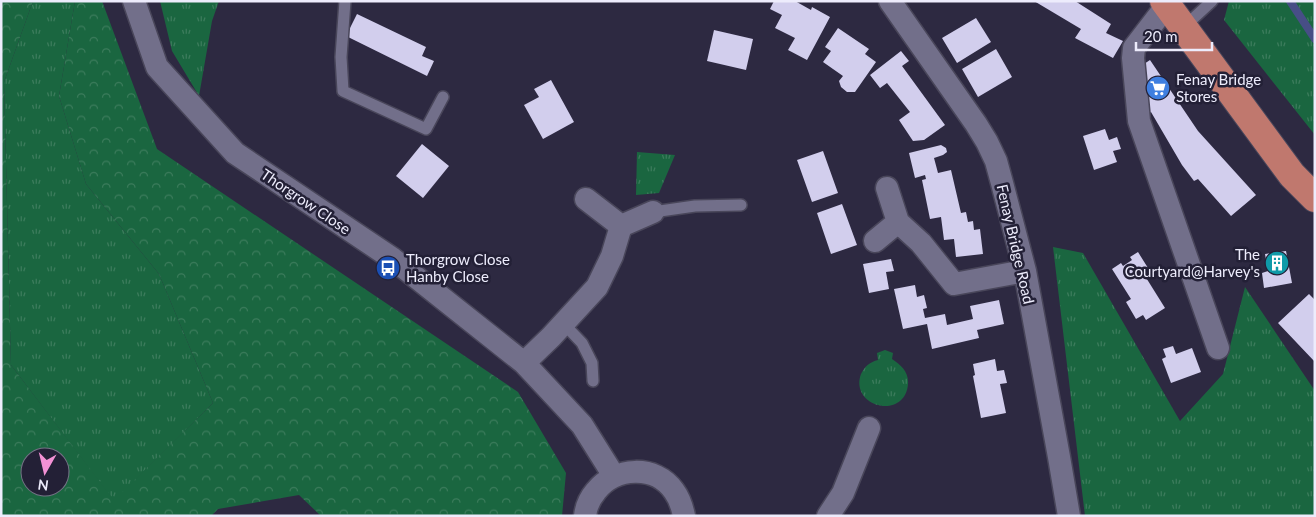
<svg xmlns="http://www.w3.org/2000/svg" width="1316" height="517" font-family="Lato,sans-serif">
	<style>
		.grass { fill: url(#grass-tufts) }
		.forest { fill: url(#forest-crowns); fill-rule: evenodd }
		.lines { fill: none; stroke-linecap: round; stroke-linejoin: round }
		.stream { stroke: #474e86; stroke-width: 8 }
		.building { fill: #d2ceed }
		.service-casing { stroke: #49465a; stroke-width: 14 }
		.minor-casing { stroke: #49465a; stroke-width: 25 }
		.trunk-casing { stroke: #49465a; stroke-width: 30 }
		.service { stroke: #726f8a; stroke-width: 11 }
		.minor { stroke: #726f8a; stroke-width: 22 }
		.trunk { stroke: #c0786e; stroke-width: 28 }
		.labels { text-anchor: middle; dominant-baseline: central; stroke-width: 5; stroke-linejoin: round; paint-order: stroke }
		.poi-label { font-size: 15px; fill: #edecfc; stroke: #232036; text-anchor: start }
		.street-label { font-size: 15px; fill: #edecfc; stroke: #232036 }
	</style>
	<defs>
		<pattern id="grass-tufts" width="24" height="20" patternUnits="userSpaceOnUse" patternTransform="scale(1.25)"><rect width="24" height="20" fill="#1a6640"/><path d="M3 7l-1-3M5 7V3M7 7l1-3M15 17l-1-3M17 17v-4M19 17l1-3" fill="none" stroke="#3c7c5c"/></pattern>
		<pattern id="forest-crowns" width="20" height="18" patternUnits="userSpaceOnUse" patternTransform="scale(1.25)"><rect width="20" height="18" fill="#1a6640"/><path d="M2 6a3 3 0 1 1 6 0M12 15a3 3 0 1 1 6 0" fill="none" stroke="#3c7c5c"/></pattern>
	</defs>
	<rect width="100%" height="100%" fill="#2d2941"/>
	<path class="grass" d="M33 1H75L59 96 86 184 159 274 213 403 114 501 11 365 4 82Z
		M160 1H219L212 21 199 96 172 51Z
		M1229 1H1315V135L1224 20Z
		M637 152 675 155 659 193 636 195Z
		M1053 247 1083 253 1180 421 1223 374 1245 287 1315 391V516H1085Z
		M885 350 893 353 892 359C901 365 909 372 908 384 905 421 849 407 861 374 865 366 870 362 878 360L877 353Z"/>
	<path class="forest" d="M1 1H33L4 82 11 365 114 500 213 403 159 274 86 184 59 96 75 1H102L157 149 518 392 566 473 562 516H321L299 495 218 509 211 516H1ZM30 457H60V487H30Z"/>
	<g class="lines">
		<path class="stream" d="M1290 1 1315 39"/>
	</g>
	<path class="building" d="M774 1H795L811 10 812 7 830 17 807 60 788 50 795 38 775 28 782 15 770 9Z
		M1034 1H1075L1111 24 1106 33 1123 41 1113 58 1075 38 1081 29Z
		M357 14 426 47 422 56 434 61 427 76 346 36Z
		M976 18 991 42 957 63 942 38Z
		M838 28 869 49 865 54 876 62 855 92H847L841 87 839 81 843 76 823 62 831 51 825 47Z
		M714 30 753 39 746 70 707 61Z
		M996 49 1012 77 978 97 962 69Z
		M901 51 909 61 902 66 945 125 924 140 913 141 899 120 910 112 887 83 880 88 870 75Z
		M1150 60 1198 131 1256 195 1231 216 1198 179 1194 181 1182 165 1151 112 1142 119 1138 68Z
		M551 80 574 122 543 139 524 105 539 97 534 89Z
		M1105 129 1109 140 1117 137 1121 149 1113 151 1117 162 1094 170 1083 136Z
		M422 144 449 166 423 198 396 176Z
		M941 145 946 148 947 152 943 155 934 158 938 173 951 170 961 213 966 212 968 222 973 221 974 230 980 229 983 254 956 257 954 239 944 240 941 217 930 219 922 180 926 179 925 175 915 178 909 153Z
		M823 151 838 193 812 202 797 160Z
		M842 204 857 245 831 254 817 213Z
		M1286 251 1292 283 1264 288 1262 273 1268 271 1265 254Z
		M1138 252 1148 268 1146 270 1148 274 1145 276 1165 308 1146 320 1143 315 1136 319 1126 302 1131 299 1112 269 1121 263 1123 266 1132 260 1130 257Z
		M891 259 894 271 886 272 889 289 869 293 863 264Z
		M915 285 917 297 924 295 927 308 923 309 925 318 945 314 947 325 973 319 970 306 999 300 1004 324 977 330 979 338 932 349 927 324 903 329 894 289Z
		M1309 294 1315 300V362L1278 323Z
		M1173 346 1176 354 1192 348 1201 372 1171 383 1162 359 1166 357 1163 349Z
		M995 359 997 371 1004 370 1007 383 1000 384 1006 413 981 418 973 376 975 375 973 364Z"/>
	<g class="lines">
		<g class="service-casing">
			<path id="service" d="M345 1 341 57 343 91 426 129 443 97
				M1184 27 1212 1
				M653 212 695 206 741 205
				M563 323 582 343 592 363 593 381"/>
		</g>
		<g class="minor-casing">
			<path id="minor" d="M134 1 157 67 235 153 393 259 524 363 582 425 614 476
				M890 1 976 124 987 142 996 161 1002 183 1025 271 1059 457 1069 516
				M1167 5 1134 48 1133 58 1139 121 1218 348
				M887 188 898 222 921 243 954 284 1025 271
				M586 199 621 226
				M875 241 898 222
				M524 363 551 337 597 287 612 256 621 226 653 212
				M585 516C586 507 590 498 596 491 615 467 655 464 674 491 680 499 682 506 684 516
				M828 516 843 493 869 428"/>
		</g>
		<g class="trunk-casing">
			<path id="trunk" d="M1164 1 1292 175 1315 198"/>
		</g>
		<use href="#service" class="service"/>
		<use href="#minor" class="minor"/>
		<use href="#trunk" class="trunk"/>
	</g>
	<defs>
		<g id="supermarket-disc" transform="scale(1.25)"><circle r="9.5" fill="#3f7fe0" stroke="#232036"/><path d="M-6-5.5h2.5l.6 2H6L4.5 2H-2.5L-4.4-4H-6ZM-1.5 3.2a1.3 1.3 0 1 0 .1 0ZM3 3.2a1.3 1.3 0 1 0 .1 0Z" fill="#fff"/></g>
		<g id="building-disc" transform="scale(1.25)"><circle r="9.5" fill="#0f9aa8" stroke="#232036"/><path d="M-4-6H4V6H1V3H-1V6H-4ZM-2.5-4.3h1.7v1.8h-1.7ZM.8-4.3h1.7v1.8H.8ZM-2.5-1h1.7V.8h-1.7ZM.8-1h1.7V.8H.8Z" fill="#fff"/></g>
		<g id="bus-disc" transform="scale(1.25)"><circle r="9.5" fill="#1a4fb4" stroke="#232036"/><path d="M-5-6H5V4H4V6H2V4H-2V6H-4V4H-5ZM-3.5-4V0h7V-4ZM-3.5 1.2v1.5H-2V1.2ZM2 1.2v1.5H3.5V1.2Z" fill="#fff"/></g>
	</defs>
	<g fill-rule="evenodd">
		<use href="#supermarket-disc" x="1158" y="88"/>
		<use href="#building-disc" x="1277" y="263"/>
		<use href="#bus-disc" x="388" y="268"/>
	</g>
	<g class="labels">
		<g class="poi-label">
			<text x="1176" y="79">Fenay Bridge<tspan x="1176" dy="17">Stores</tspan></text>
			<text x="1260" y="254" text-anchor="end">The<tspan x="1260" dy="17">Courtyard@Harvey's</tspan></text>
			<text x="406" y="259">Thorgrow Close<tspan x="406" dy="17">Hanby Close</tspan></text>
		</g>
		<g class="street-label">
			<text transform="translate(306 201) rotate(34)">Thorgrow Close</text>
			<text transform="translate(1016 244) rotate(77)">Fenay Bridge Road</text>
		</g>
	</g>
	<rect width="1316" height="517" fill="none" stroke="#edecfc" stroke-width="5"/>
	<g transform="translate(45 472) rotate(188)"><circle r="24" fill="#232036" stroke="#747285"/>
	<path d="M0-4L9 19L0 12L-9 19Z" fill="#f391d5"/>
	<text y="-8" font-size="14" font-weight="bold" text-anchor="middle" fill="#edecfc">N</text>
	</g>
	<path d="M1136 42v8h76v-8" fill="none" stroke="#edecfc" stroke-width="2.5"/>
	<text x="1144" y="42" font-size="15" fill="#edecfc" stroke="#232036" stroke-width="4" paint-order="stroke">20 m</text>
</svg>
